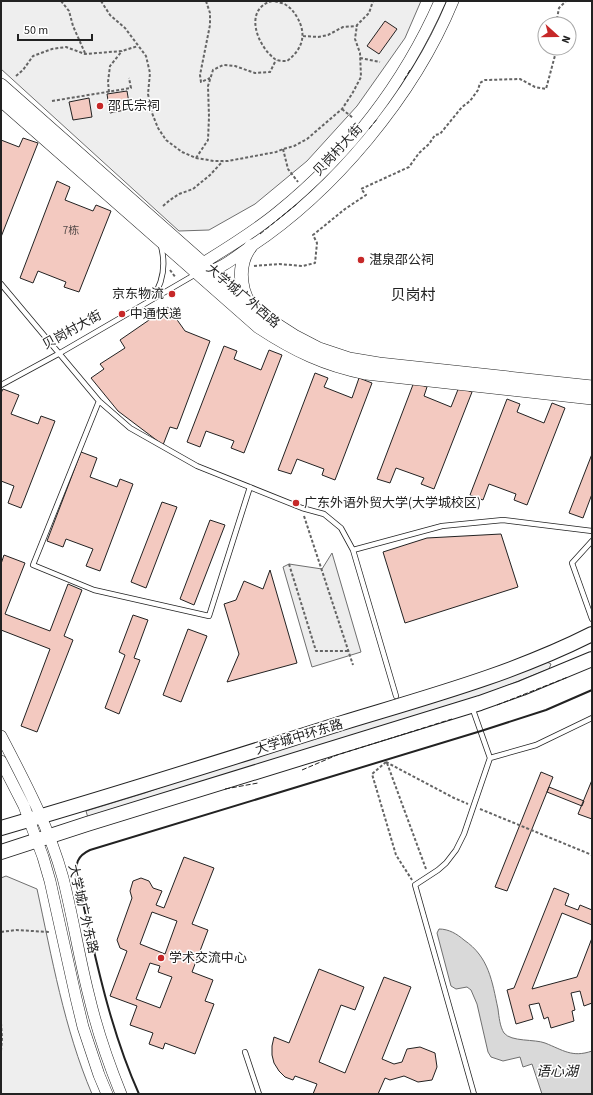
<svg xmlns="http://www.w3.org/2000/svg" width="593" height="1095" font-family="'Source Sans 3','Noto Sans SC',sans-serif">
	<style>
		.green { fill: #eee; stroke: #6f6f6f }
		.parking { fill: #ededed; stroke: #6f6f6f }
		.water { fill: #d9d9d9; stroke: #6f6f6f }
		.building { fill: #f3c9c0; stroke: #222; fill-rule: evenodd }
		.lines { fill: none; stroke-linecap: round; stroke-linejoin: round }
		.service-casing { stroke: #222; stroke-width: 6 }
		.tertiary-casing { stroke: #222; stroke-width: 12 }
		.secondary-casing { stroke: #222; stroke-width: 14 }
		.primary-casing { stroke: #222; stroke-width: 16 }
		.path { stroke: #646464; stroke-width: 2; stroke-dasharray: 3 2; stroke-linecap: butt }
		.service { stroke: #fff; stroke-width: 4.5 }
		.tertiary { stroke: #fff; stroke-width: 11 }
		.secondary { stroke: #fff; stroke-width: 13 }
		.primary { stroke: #fff; stroke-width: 14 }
		.fence { stroke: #222; stroke-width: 1; stroke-dasharray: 5 2; stroke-linecap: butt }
		.wall { stroke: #222; stroke-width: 2 }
		.poi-dot { fill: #c62828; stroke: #fff; stroke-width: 1.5 }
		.labels { text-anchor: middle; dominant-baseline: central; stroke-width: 3; stroke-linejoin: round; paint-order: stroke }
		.number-label { font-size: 11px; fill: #564c4a }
		.poi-label { font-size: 13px; fill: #222; stroke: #fff; text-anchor: start }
		.street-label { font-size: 13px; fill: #222; stroke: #fff }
		.water-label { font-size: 14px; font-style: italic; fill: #222; stroke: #fff }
		.quarter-label { font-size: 15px; fill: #222; stroke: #fff }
	</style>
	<rect width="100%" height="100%" fill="#fff"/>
	<path class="green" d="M1 1H421L405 38 357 106 307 161 255 204 209 230 179 231 1 69Z
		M547 662 551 664 549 669 473 699 88 818 86 811 145 793 201 773 469 691Z
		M6 876 37 889C52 958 64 1028 92 1094H1V878Z"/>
	<path class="parking" d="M332 553 361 652 312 667 283 567 289 564 322 569Z"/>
	<path class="water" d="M439 929C449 929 457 934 464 940 489 957 492 981 498 1009 499 1017 500 1027 504 1033 511 1042 535 1039 545 1043 563 1050 572 1058 592 1051V1094H542L532 1064 523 1067 520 1057 503 1061 491 1057 488 1052 477 1004 471 990 467 987 456 989 451 986 437 933Z"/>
	<path class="building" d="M385 21 397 29 379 54 367 46Z
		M127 91 130 109 110 113 107 94Z
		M89 98 92 117 73 120 69 102Z
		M23 138 38 143 1 237V140L19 147Z
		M57 181 70 187 65 200 93 211 96 205 111 211 79 292 64 287 66 282 38 271 33 283 20 278Z
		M168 307 185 331 210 341 177 429 170 427 163 445 118 411 91 378 104 369 100 364 125 348 120 340Z
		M224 346 237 351 234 359 261 370 269 350 282 355 244 453 231 448 234 441 206 431 200 447 187 442Z
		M315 373 328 378 324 387 352 398 359 378 372 383 335 480 322 475 324 469 297 459 291 474 278 470Z
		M414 382 427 387 424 396 451 407 459 387 472 392 434 489 421 484 424 478 396 468 390 483 377 479Z
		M3 389 19 395 11 414 38 424 41 416 55 421 21 508 8 503 14 486 1 481V393Z
		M507 399 520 404 517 412 544 423 552 403 565 408 527 505 514 500 516 494 489 484 483 500 470 495Z
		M81 452 97 458 90 477 117 487 120 479 133 484 100 571 86 566 93 549 66 539 63 547 47 541Z
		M592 454V494L583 518 569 513Z
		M162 502 177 507 146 588 131 582Z
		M210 520 225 525 194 605 180 599Z
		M501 534 518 587 405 623 383 552 427 538Z
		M4 555 25 563 5 614 50 631 68 584 82 590 64 636 73 640 37 732 21 726 50 649 1 630V564Z
		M270 570 297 663 227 682 239 654 224 604 236 600 244 581 263 589Z
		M133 615 148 620 134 658 140 660 119 714 105 708 125 655 119 652Z
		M188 629 207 636 181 702 163 695Z
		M541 772 553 777 507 891 495 887Z
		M592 780V819L578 814Z
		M549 787 584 801 582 806 547 792Z
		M184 857 214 868 192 924 208 930 192 972 213 980 205 1001 214 1004 195 1054 165 1043 163 1049 149 1044 153 1033 130 1025 137 1006 110 996 127 951 120 948 117 940 132 898 130 891 133 881 141 878 149 881 153 888 162 891 156 905 164 908ZM152 912 177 921 165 954 140 944ZM150 963 160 966 158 972 172 977 160 1008 136 999Z
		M554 888 569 894 565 905 578 910 580 905 592 910V925L562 913 532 989 577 977 592 938V1003L584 1006 580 991 571 993 575 1010 572 1011 574 1021 551 1028 548 1017 544 1019 539 1003 529 1005 533 1019 516 1024 507 990 514 988Z
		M319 969 364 987 355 1010 341 1005 319 1062 345 1073 384 977 411 987 382 1059 394 1064 402 1062 407 1049 420 1047 435 1053 437 1067 432 1080 418 1082 404 1076 390 1080 385 1078 378 1094H313L317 1084 295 1076 293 1080 285 1077 279 1071 274 1063 272 1055V1046L274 1037 289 1043Z"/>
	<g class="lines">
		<g class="service-casing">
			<path id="service" d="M1 284 99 401 130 428 197 466 302 508 324 514 341 528 353 550 396 696
				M152 299C163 283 166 265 161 246
				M1 385 60 353 196 274
				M99 401 33 565 94 590 209 616 250 487
				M592 541 572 563 592 619
				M353 550 442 526 503 520 592 531
				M472 707 490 758 464 834 456 850 446 863 438 870 415 885 474 1094
				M490 758 536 745 592 718
				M245 1052 259 1094"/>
		</g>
		<g class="tertiary-casing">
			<path id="tertiary" d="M199 271 203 263C229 247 255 231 278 212 348 155 404 83 440 1
				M205 272C220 270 234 258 247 249 333 193 414 96 453 1
				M1 736C25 782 49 827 63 878 73 917 79 957 89 996 97 1030 108 1062 121 1094
				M1 761 24 806 43 857 50 881 76 998 83 1027 99 1075 107 1094"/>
		</g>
		<g class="secondary-casing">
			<path id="secondary" d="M1 85 251 306 266 318 294 336 319 349 349 359 379 364 592 387
				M1 100 259 327C294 350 325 365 366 373L592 398
				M249 303C239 286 238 262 251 246"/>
		</g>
		<g class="primary-casing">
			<path id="primary" d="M1 828C115 795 229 759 342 723 427 697 513 674 592 634
				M1 852 87 824 480 703 522 688 592 659"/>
		</g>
		<path class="path" d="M61 1 69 11 73 26 85 53
			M101 1 110 15 125 28 146 56 150 73 148 94 152 113 158 128 166 140 182 152 196 158 214 161H228L276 152 283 149 294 146 307 139 342 109 352 94 361 77 360 53 355 39 357 25 369 13 373 1
			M206 1 210 13V25L200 75 201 82 210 78
			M272 1C243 9 257 46 275 59 278 61 283 61 287 61 303 49 307 34 297 17 294 12 291 8 286 5 283 3 278 2 274 1
			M556 24 559 8 566 1
			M303 36 318 37 328 35 343 27 357 26
			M360 58 380 62
			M16 76 23 70 33 56 52 49 66 47 85 54 122 51 138 46
			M109 92 108 82 110 66 122 51
			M52 101 131 88 129 78
			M342 109 353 118
			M283 149 288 169 298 182
			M196 158 208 140 209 117 208 86 213 70 223 65 235 66 255 73 270 72 276 60
			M163 206 170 200 179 194 193 189 210 175 223 161
			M254 266 279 264 303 266 315 263 317 243 313 235 345 209 366 195 361 189 409 167 419 153 429 144 435 135 440 134 462 107 470 101 478 90 480 83 485 80 520 79 535 87 546 89 557 48
			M170 270 176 278
			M304 516 353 665
			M289 564 316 651H349
			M386 762 454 798 468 804
			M386 762 372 774 396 855 412 880
			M387 763 426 869
			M480 809 592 855
			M1 932 16 930 49 932
			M1 1023 2 1038 1 1051"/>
		<use href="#service" class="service"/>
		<use href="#tertiary" class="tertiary"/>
		<use href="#secondary" class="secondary"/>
		<use href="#primary" class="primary"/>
		<path class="fence" d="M404 80 410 70
			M369 129 378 118
			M260 234 297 204
			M497 705 568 677
			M302 770 337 755 452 719
			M225 789 258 783"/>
		<path class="wall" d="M139 1094C108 1025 94 950 77 877 75 864 77 856 90 850L481 731 546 710 592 690"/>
	</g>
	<g class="poi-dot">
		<circle cx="100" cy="106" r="4"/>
		<circle cx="361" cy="260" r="4"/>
		<circle cx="172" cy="294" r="4"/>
		<circle cx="122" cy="314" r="4"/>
		<circle cx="296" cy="503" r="4"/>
		<circle cx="161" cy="958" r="4"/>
	</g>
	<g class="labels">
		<g class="number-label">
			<text x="71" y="230">7栋</text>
		</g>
		<g class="poi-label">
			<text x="108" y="106">邵氏宗祠</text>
			<text x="369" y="260">湛泉邵公祠</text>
			<text x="164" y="294" text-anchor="end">京东物流</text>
			<text x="130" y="314">中通快递</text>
			<text x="304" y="503">广东外语外贸大学(大学城校区)</text>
			<text x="169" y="958">学术交流中心</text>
		</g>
		<g class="street-label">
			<text transform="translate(338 150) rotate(-47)">贝岗村大街</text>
			<text transform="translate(243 296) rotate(40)">大学城广外西路</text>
			<text transform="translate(72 330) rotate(-29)">贝岗村大街</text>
			<text transform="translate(299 737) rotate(-17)">大学城中环东路</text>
			<text transform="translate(83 909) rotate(77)">大学城广外东路</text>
		</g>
		<g class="water-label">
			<text x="557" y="1072">语心湖</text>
		</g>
		<g class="quarter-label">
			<text x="413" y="295">贝岗村</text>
		</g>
	</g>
	<rect width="593" height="1095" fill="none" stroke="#222222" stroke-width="4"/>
	<g transform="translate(557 36) rotate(111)"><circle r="19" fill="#ffffff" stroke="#a7a7a7"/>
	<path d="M0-3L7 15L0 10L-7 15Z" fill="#c62828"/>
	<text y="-6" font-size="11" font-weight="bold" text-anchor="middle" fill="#222222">N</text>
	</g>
	<path d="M18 34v6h74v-6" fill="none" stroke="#222222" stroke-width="2"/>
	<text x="24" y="34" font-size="12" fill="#222222" stroke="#ffffff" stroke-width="3" paint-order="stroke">50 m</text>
</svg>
